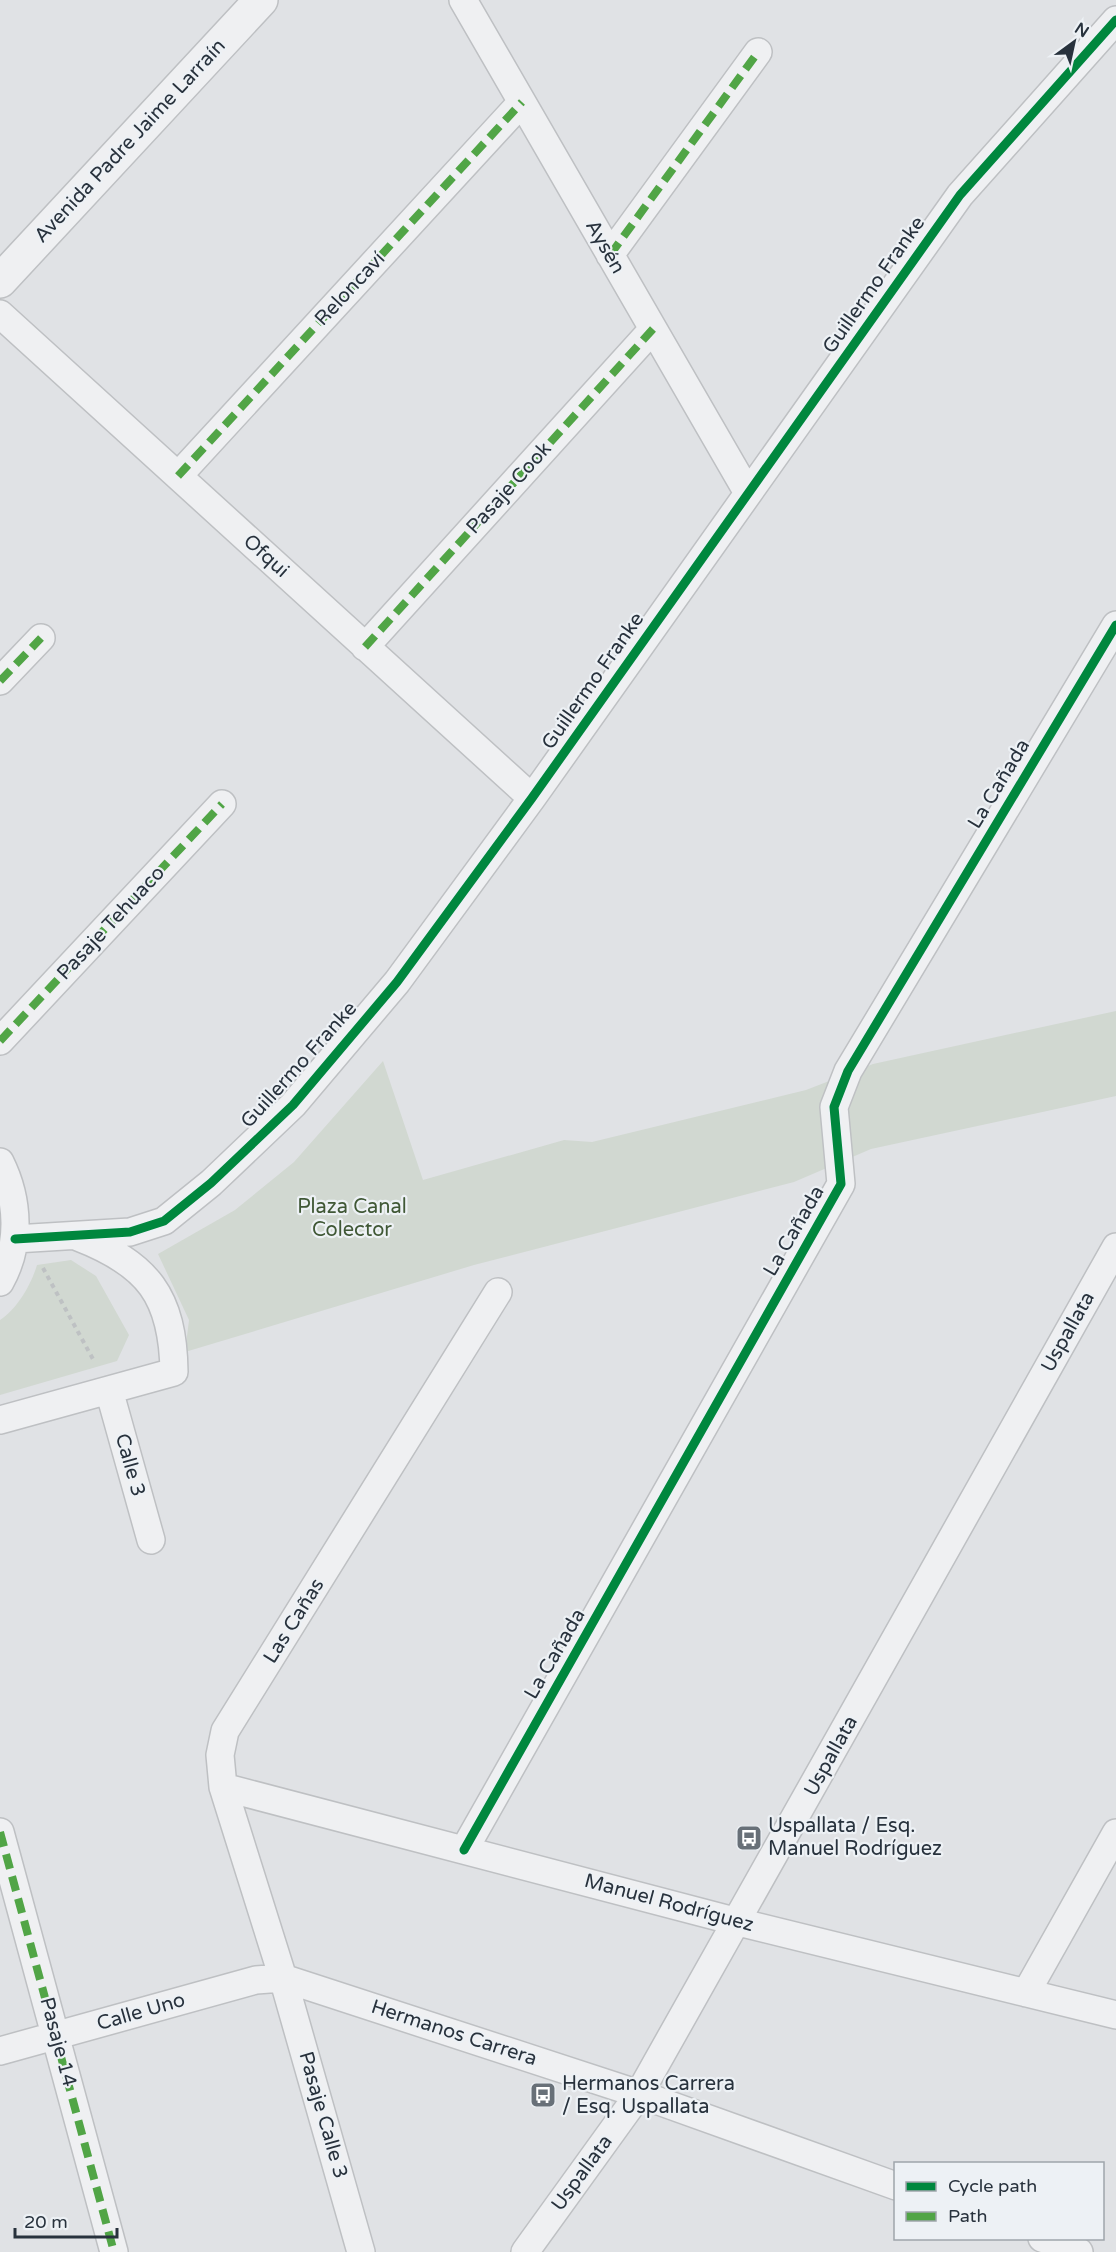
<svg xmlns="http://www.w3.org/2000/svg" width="1116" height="2252" font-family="'Varela Round',sans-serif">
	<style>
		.green { fill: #d1d8d1 }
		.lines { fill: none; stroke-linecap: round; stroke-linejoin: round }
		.minor-casing { stroke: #bec0c3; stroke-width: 30 }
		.tertiary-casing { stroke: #bec0c3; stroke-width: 36 }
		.path { stroke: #bec1c3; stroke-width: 4; stroke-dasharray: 4.5 4.5; stroke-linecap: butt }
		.minor { stroke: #eff0f2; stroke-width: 27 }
		.tertiary { stroke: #eff0f2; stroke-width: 33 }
		.quiet { stroke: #51a546; stroke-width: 8; stroke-dasharray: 15 8; stroke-linecap: butt }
		.cycleway-casing { stroke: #edf1f5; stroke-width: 13 }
		.cycleway { stroke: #00873e; stroke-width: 9 }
		.labels { text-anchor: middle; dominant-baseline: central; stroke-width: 4.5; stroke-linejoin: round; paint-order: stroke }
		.street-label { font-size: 20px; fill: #28323d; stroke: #edf1f5 }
		.park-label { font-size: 20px; fill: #405836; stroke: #edf1f5 }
		.poi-label { font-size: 20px; fill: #28323d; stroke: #edf1f5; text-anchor: start }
	</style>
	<rect width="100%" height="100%" fill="#e0e2e5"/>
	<path class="green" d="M1116 1011V1096L871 1149 794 1182 474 1265 185 1352 189 1320 158 1254 235 1210 294 1162 383 1061 423 1180 564 1140 592 1142 806 1090 873 1064Z
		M71 1260 96 1276 129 1335 117 1361 0 1395V1320C17 1309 31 1285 37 1265Z"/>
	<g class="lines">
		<g class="minor-casing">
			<path id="minor" d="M463 0 748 493
				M610 255 758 52
				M0 314 532 798
				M178 476 522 102
				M365 647 653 329
				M0 681 41 638
				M0 1041 222 804
				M0 1162C19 1200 21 1245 0 1282
				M15 1239 130 1232 164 1221 211 1183 293 1105 397 982 532 798 960 195 1116 20
				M109 1390 151 1540
				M0 1420 174 1372C173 1296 148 1264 78 1237
				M223 1787 738 1922 1116 2015
				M0 1832 114 2252
				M464 1850 841 1184 834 1107 848 1071 1116 625
				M1026 1993 1116 1833
				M0 2051 256 1980 283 1978 639 2094 896 2186
				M1042 2238 1079 2252
				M361 2252 283 1978 223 1787 220 1755 225 1731 498 1292
				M525 2252 639 2094 1116 1247"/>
		</g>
		<g class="tertiary-casing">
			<path id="tertiary" d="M0 281 261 0"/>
		</g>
		<path class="path" d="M43 1268 94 1361"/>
		<use href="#minor" class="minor"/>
		<use href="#tertiary" class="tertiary"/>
		<path class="quiet" d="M610 255 758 52
			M178 476 522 102
			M365 647 653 329
			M0 681 41 638
			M0 1041 222 804
			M0 1832 114 2252"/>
		<g class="cycleway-casing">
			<path id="cycleway" d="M15 1239 130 1232 164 1221 211 1183 293 1105 397 982 532 798 960 195 1116 20
				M464 1850 841 1184 834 1107 848 1071 1116 625"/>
		</g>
		<use href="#cycleway" class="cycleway"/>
	</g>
	<defs>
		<g id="bus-square" transform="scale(1.35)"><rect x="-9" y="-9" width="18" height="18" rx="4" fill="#687078" stroke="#edf1f5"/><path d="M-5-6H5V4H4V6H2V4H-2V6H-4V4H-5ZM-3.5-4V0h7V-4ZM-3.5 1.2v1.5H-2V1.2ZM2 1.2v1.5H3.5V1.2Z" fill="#fff"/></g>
	</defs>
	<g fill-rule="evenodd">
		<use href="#bus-square" x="749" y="1838"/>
		<use href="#bus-square" x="543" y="2095"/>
	</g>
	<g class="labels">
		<g class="street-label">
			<text transform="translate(130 141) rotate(-47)">Avenida Padre Jaime Larraín</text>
			<text transform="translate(605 247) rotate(60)">Aysén</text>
			<text transform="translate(874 285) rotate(-55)">Guillermo Franke</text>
			<text transform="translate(350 289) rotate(-47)">Reloncaví</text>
			<text transform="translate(509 488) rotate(-48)">Pasaje Cook</text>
			<text transform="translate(266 556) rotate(42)">Ofqui</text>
			<text transform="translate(593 681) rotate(-55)">Guillermo Franke</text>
			<text transform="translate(999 784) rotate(-59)">La Cañada</text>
			<text transform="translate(111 923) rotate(-47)">Pasaje Tehuaco</text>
			<text transform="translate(299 1065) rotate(-48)">Guillermo Franke</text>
			<text transform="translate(794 1231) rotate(-60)">La Cañada</text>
			<text transform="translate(1068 1332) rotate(-61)">Uspallata</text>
			<text transform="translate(130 1465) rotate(74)">Calle 3</text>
			<text transform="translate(294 1621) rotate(-58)">Las Cañas</text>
			<text transform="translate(555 1654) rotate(-60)">La Cañada</text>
			<text transform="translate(831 1756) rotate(-61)">Uspallata</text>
			<text transform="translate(669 1903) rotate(15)">Manuel Rodríguez</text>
			<text transform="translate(141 2012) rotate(-16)">Calle Uno</text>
			<text transform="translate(454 2033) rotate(18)">Hermanos Carrera</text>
			<text transform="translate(58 2042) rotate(75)">Pasaje 14</text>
			<text transform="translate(323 2115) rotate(74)">Pasaje Calle 3</text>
			<text transform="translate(582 2173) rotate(-54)">Uspallata</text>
		</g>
		<g class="park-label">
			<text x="352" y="1207">Plaza Canal<tspan x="352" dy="23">Colector</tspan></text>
		</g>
		<g class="poi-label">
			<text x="768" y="1826">Uspallata / Esq.<tspan x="768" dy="23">Manuel Rodríguez</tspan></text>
			<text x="562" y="2084">Hermanos Carrera<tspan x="562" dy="23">/ Esq. Uspallata</tspan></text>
		</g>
	</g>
	<rect x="894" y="2162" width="210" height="78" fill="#edf1f5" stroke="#9ea5ab" stroke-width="1.5"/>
	<rect x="906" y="2182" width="30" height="9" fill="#00873e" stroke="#9ea5ab" stroke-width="1.5"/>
	<text x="948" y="2192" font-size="18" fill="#28323d">Cycle path</text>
	<rect x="906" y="2212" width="30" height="9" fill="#51a546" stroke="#9ea5ab" stroke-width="1.5"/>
	<text x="948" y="2222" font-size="18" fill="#28323d">Path</text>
	<g transform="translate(1074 42) rotate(33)" stroke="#edf1f5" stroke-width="4.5" paint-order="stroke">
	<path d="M0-4.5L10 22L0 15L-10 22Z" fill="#28323d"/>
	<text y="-9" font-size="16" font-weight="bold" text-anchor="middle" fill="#28323d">N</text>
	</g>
	<path d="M15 2228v9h102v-9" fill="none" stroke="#28323d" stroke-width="3"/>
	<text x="24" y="2228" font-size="18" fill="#28323d" stroke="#edf1f5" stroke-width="4.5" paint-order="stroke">20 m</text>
</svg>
